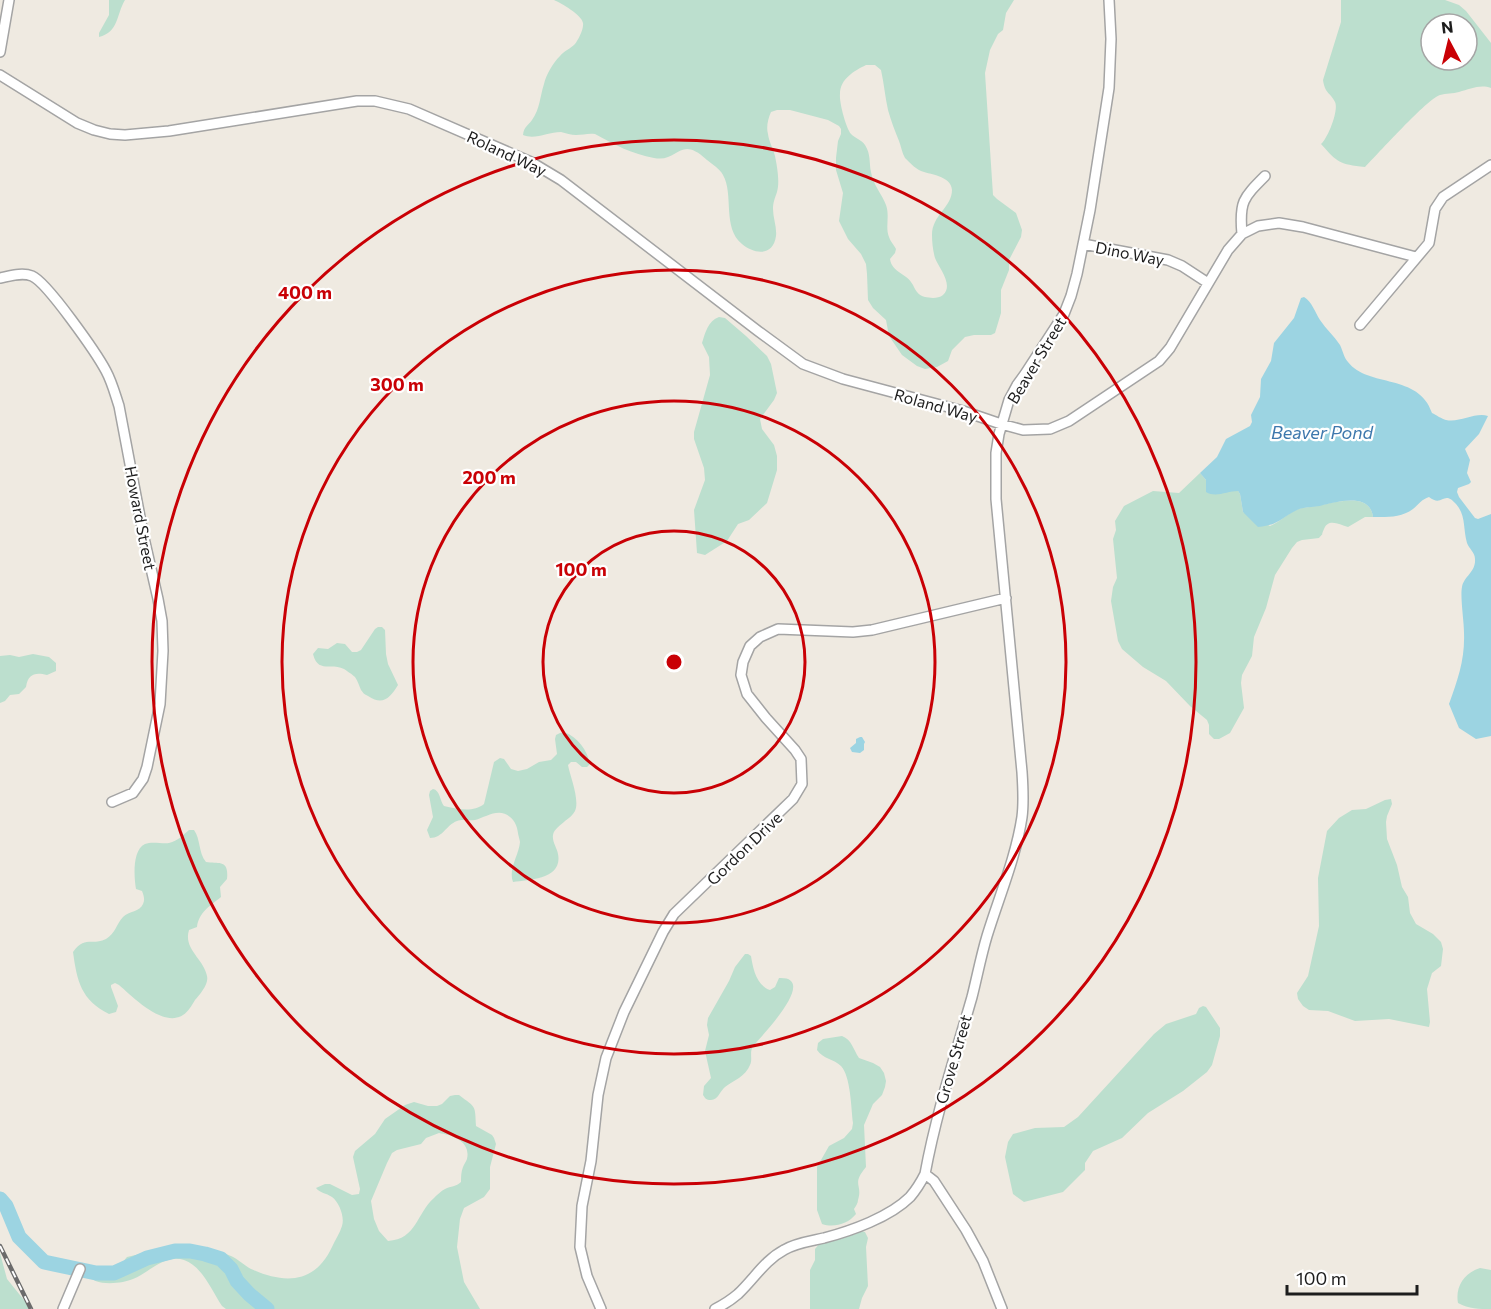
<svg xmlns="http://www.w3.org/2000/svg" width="1491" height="1309" font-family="Commissioner,sans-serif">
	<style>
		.wetland { fill: #bcdfce; fill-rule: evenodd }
		.water { fill: #9cd4e2 }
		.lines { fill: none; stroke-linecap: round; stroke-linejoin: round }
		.river { stroke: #9cd4e2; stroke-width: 15 }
		.minor-casing { stroke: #a4a4a4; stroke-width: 12 }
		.minor { stroke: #fff; stroke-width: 9 }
		.rail-casing { stroke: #6b6b6b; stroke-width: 4.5 }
		.rail { stroke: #fff; stroke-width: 2; stroke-dasharray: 7; stroke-linecap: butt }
		.ring { fill: none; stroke: #c90005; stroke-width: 3 }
		.labels { text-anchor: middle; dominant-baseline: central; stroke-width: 4.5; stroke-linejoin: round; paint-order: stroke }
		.street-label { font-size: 16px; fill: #1d1d1d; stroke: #fff }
		.water-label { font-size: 18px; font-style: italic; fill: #3e78ad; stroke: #fff }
		.centre { fill: #c90005; stroke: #fff; stroke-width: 3 }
		.ring-label { font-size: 18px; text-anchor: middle; font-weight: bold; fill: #c90005; stroke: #fff; stroke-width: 4.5; stroke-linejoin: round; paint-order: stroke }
	</style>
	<rect width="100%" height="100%" fill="#efeae1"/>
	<path class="wetland" d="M109 0H125C116 15 119 32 99 37V33L109 15Z
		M554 0H1014L1006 13 1003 30 998 34 990 50 985 73 993 195 997 199 1016 213 1022 230 1021 237 1009 260V270L1001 290V313L995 333 991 335H974L965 337 952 350 948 361 937 367 925 369 917 366 902 355 889 336 886 320 873 308 868 300 867 274 866 264 861 254 848 239 839 221 843 193 836 170V158L838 141 841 134V129L839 126 828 120 790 110H777L771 112C768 119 766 127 768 134 769 142 773 148 775 156 777 166 780 182 777 192 775 198 773 202 773 209 773 218 777 227 776 236 773 257 754 254 742 244 722 228 734 194 723 175 720 169 712 164 707 160 679 134 679 163 654 158 632 154 615 145 595 134 588 133 583 135 576 135 571 135 566 133 561 132 548 132 535 140 523 135 524 126 528 126 532 120 540 109 540 96 544 84 546 75 553 63 560 56 564 51 570 49 575 44 578 40 584 29 583 23 582 15 561 3 554 0ZM866 65H875L881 70C884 83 885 97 888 110 891 121 895 131 899 141 901 146 902 153 905 158 909 162 915 168 919 170 929 175 951 175 952 190 952 207 932 215 932 235 932 242 933 251 935 258 939 268 954 285 943 295 938 299 930 298 925 297 918 295 916 291 913 285 907 273 892 273 890 259L895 253 896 249C894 245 890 241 889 237 885 227 890 216 886 205 882 194 873 185 871 172 869 163 871 154 865 145 862 140 855 138 851 134 846 128 839 102 840 94 840 79 854 71 866 65Z
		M1341 0H1445L1459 5 1466 11 1491 43V88C1480 84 1470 89 1459 92 1453 94 1446 93 1440 95 1428 98 1377 155 1365 167 1339 164 1338 163 1321 144 1328 138 1339 110 1335 102 1330 92 1325 94 1323 80L1341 22ZM1431 24H1467V60H1431Z
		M719 317 725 318 746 336 767 356 771 364 777 393 774 400 760 419 762 429 774 445 777 456V470L767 503 749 520 738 524 727 541 705 555 697 553 694 510 705 480 704 468 694 439V432L710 375 709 357 702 343C705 333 708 321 719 317Z
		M1200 473 1206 480V484L1238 491 1240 494 1243 512 1270 526C1280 522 1288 513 1298 509 1304 507 1311 507 1317 506 1333 503 1370 491 1373 517H1365L1348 527C1339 524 1328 518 1324 529 1320 538 1325 531 1319 538L1302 540 1297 542 1292 548 1275 575 1266 608 1254 637 1252 656 1242 675 1241 683 1244 708 1230 733 1219 739H1214L1209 734V725L1207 720 1190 706 1166 681 1143 667 1122 649 1118 641 1111 601 1113 587 1117 578 1113 539 1116 530 1115 521 1124 506 1153 491 1179 493Z
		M378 627H382L385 630 386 654 388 664 398 685C390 698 383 706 368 696 364 694 364 694 361 690 359 686 358 681 355 677 353 675 347 671 344 669 331 662 318 674 313 654L318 648 328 649 337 643 345 644 352 652H357L361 650 375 629Z
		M33 654 49 657 56 663V671L47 675C35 672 28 674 26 687L19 694 10 695 5 701 0 703V656L10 655 19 657Z
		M564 732C578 737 587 750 590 764L587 767H582L576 762H571L568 765C570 776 580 800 575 811 573 815 569 818 565 821 561 825 554 829 553 835 552 842 557 848 558 854 563 879 530 880 513 882 508 869 519 855 520 842 520 841 518 834 518 833 517 826 515 821 510 817 499 807 486 817 475 820 469 821 462 819 457 821 446 825 443 838 430 838L427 830 433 817 429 795 430 791 433 789C440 790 440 801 444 806 457 809 473 813 484 804L494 762 500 758 504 759 511 769 518 771 527 769 539 762 551 760 557 754 555 739 556 735 560 733Z
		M1391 799 1392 804 1387 816 1386 822 1387 839 1397 865 1402 887 1408 897 1410 913 1416 924 1433 934 1441 942 1443 949 1441 966 1432 973 1427 989 1430 1022 1429 1027 1389 1019 1355 1021 1328 1011 1309 1010 1303 1006 1298 999 1297 993 1308 976 1319 926 1318 878 1327 831 1339 818 1352 810 1366 809 1385 800Z
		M189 830H194C201 840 198 852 206 862 219 864 229 859 227 879L220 887 221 897C210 906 199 912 197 927L189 930C183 949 204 959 207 976 209 984 200 994 195 1000 192 1005 188 1012 183 1015 163 1028 133 997 119 985L115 983 111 985V987L118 1006 116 1012 109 1014C81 1000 77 981 73 952 85 935 92 946 106 939 115 934 117 923 123 917 129 911 140 912 143 904 145 900 144 896 142 891L136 889C134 878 132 850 145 844 152 841 162 844 169 843 178 841 183 835 189 830Z
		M745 954H748L751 956C753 968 756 985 770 990L775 987 779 978C820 976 760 1038 753 1046 749 1053 753 1059 750 1065 746 1076 733 1081 725 1087 720 1091 718 1100 711 1100 706 1100 705 1098 703 1095L704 1086 711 1078 705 1051 709 1035 707 1025 708 1018 729 981 735 967Z
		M1203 1006 1206 1007 1220 1028V1036L1212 1065 1207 1072 1183 1091 1148 1113 1122 1138 1093 1151 1085 1163V1170L1063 1192 1024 1202 1013 1194 1005 1157 1008 1142 1013 1134 1035 1128 1064 1127 1078 1117 1154 1034 1166 1024 1196 1014 1199 1008Z
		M842 1036C852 1040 853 1049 859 1058L873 1063 880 1067 884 1073 886 1081 885 1087 882 1095 873 1104 864 1125 866 1167C851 1185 863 1184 858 1200 858 1203 856 1206 854 1209L856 1214C848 1224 834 1228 822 1224L817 1210V1167L829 1146 844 1138 852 1129 853 1123C851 1108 851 1077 841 1066 834 1059 823 1059 817 1050L818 1043 823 1039Z
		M455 1095H459C476 1108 475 1104 476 1126L492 1135 494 1138 496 1144 490 1167V1189L484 1197 464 1208 460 1219 457 1247 464 1282 480 1309H226L222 1306C212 1291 202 1266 184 1260 164 1254 149 1273 133 1279 122 1284 91 1287 88 1273 97 1266 108 1271 117 1267 122 1265 124 1260 127 1257 145 1253 174 1244 191 1246 205 1248 218 1250 231 1256 238 1259 244 1265 251 1269 284 1284 315 1284 332 1247 335 1240 340 1233 342 1226 345 1217 339 1202 332 1197 326 1193 320 1193 316 1188L325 1184H330L352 1195 359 1194 360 1189 353 1157 355 1151 375 1134 385 1119 405 1105 414 1102 428 1106H437L442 1104 450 1096ZM439 1133C452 1135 471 1141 467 1159 466 1162 464 1164 463 1167 461 1172 461 1177 461 1182 456 1187 451 1186 445 1189 441 1191 437 1195 434 1198 416 1214 417 1239 388 1241L379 1231 374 1219 371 1201 387 1163 392 1153 397 1150 421 1144 426 1138Z
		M861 1231 865 1232 868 1238 866 1247 868 1286 862 1298 859 1309H810V1270L815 1260V1249L820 1243 856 1234Z
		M0 1253 7 1279 28 1305 30 1309H0Z
		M1480 1268 1491 1270V1309C1479 1309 1469 1309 1458 1303 1455 1287 1464 1273 1480 1268Z"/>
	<path class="water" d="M1304 297C1312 302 1315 312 1320 320 1326 329 1334 336 1340 345 1343 351 1344 358 1348 362 1368 388 1419 373 1432 413 1436 415 1442 419 1446 420 1460 423 1475 412 1488 416L1479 434 1465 449 1470 460 1467 473 1471 482 1469 484 1458 488 1457 492 1459 497 1475 518 1478 519 1491 514V736L1476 739 1459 728 1449 704C1458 679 1465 659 1464 633 1464 621 1460 597 1462 587 1464 576 1476 572 1475 559 1475 552 1469 549 1467 543 1463 529 1466 515 1456 504 1443 489 1443 508 1429 497 1422 499 1418 505 1413 509 1401 518 1387 517 1373 517 1370 492 1336 502 1320 506 1313 507 1303 507 1297 510 1279 519 1279 525 1258 527L1243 512 1240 494 1238 491C1227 491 1216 498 1206 492V480L1200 473 1217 457 1226 439 1250 426 1252 422 1251 415 1260 397 1261 379 1271 361 1274 343 1294 318 1301 298Z
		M860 737H862L865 742 864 744V750L860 753 852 752 850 748 856 743V739Z"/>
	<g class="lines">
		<path class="river" d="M0 1199 6 1206 19 1237 44 1262 96 1273H114L147 1258 175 1251H190L205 1254 221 1259 231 1269 237 1281 249 1294 267 1309"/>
		<g class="minor-casing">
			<path id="minor" d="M0 52 9 0
				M0 75 77 123 94 130 110 134 125 135 169 131 357 101H375L409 109 531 162 561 180 758 331 803 364 843 379 963 411 1001 424 1023 430 1050 429 1069 421 1159 361 1170 348 1228 250 1242 234 1258 226 1279 223 1303 227 1416 257
				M1242 234C1239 202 1243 198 1265 176
				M1083 244 1168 260 1182 266 1208 283
				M0 278C10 276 22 272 32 276 47 282 97 354 106 371 112 382 115 394 119 406L144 538 158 599 162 621 163 651 160 704 147 767 143 779 133 793 112 802
				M1360 325 1429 243 1435 209 1443 197 1491 165
				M63 1309 80 1269
				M601 1309 587 1276 580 1247 582 1206 591 1161 598 1095 606 1058 624 1012 663 932 674 914 793 799 802 784 801 759 795 750 766 718 747 694 741 675 743 662 750 646 760 637 778 629 853 632 872 630 1006 598
				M715 1309C723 1305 731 1300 738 1294 754 1279 765 1260 784 1250 795 1243 811 1241 824 1238 851 1231 890 1217 910 1197 916 1190 921 1182 925 1174
				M1002 1309 983 1261 966 1230 934 1181 925 1174C936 1114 955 1056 972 997 977 977 981 956 987 936 999 897 1016 857 1022 817 1024 802 1023 787 1022 772L996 499V453L999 434 1009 400 1017 385 1025 374 1064 314 1071 296 1077 274 1090 210 1109 88 1111 39 1109 0"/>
		</g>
		<use href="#minor" class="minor"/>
		<g class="rail-casing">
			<path id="rail" d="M0 1246 31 1309"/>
		</g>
		<use href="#rail" class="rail"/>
	</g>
	<g class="ring">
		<circle cx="674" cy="662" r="131"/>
		<circle cx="674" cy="662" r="261"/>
		<circle cx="674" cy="662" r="392"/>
		<circle cx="674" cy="662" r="522"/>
	</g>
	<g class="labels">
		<g class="street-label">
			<text transform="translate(507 153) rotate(25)">Roland Way</text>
			<text transform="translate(1130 253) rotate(11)">Dino Way</text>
			<text transform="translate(1036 360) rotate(-59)">Beaver Street</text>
			<text transform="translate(936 405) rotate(16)">Roland Way</text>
			<text transform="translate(141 518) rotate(79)">Howard Street</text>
			<text transform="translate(744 848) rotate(-44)">Gordon Drive</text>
			<text transform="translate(953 1059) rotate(-74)">Grove Street</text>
		</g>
		<g class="water-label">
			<text x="1322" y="432">Beaver Pond</text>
		</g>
	</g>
	<circle cx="674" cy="662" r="9" class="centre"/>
	<g class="ring-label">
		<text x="305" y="299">400 m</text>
		<text x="397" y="391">300 m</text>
		<text x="489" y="484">200 m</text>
		<text x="581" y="576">100 m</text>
	</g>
	<g transform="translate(1449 42) rotate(353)"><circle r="28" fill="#ffffff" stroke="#a5a5a5" stroke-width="1.5"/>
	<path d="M0-4.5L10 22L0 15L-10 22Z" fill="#c90005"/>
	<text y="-9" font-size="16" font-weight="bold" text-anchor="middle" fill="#1d1d1d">N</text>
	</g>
	<path d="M1287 1285v9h130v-9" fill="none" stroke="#1d1d1d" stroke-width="3"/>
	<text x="1296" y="1285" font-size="18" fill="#1d1d1d" stroke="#ffffff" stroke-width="4.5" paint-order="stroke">100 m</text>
</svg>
